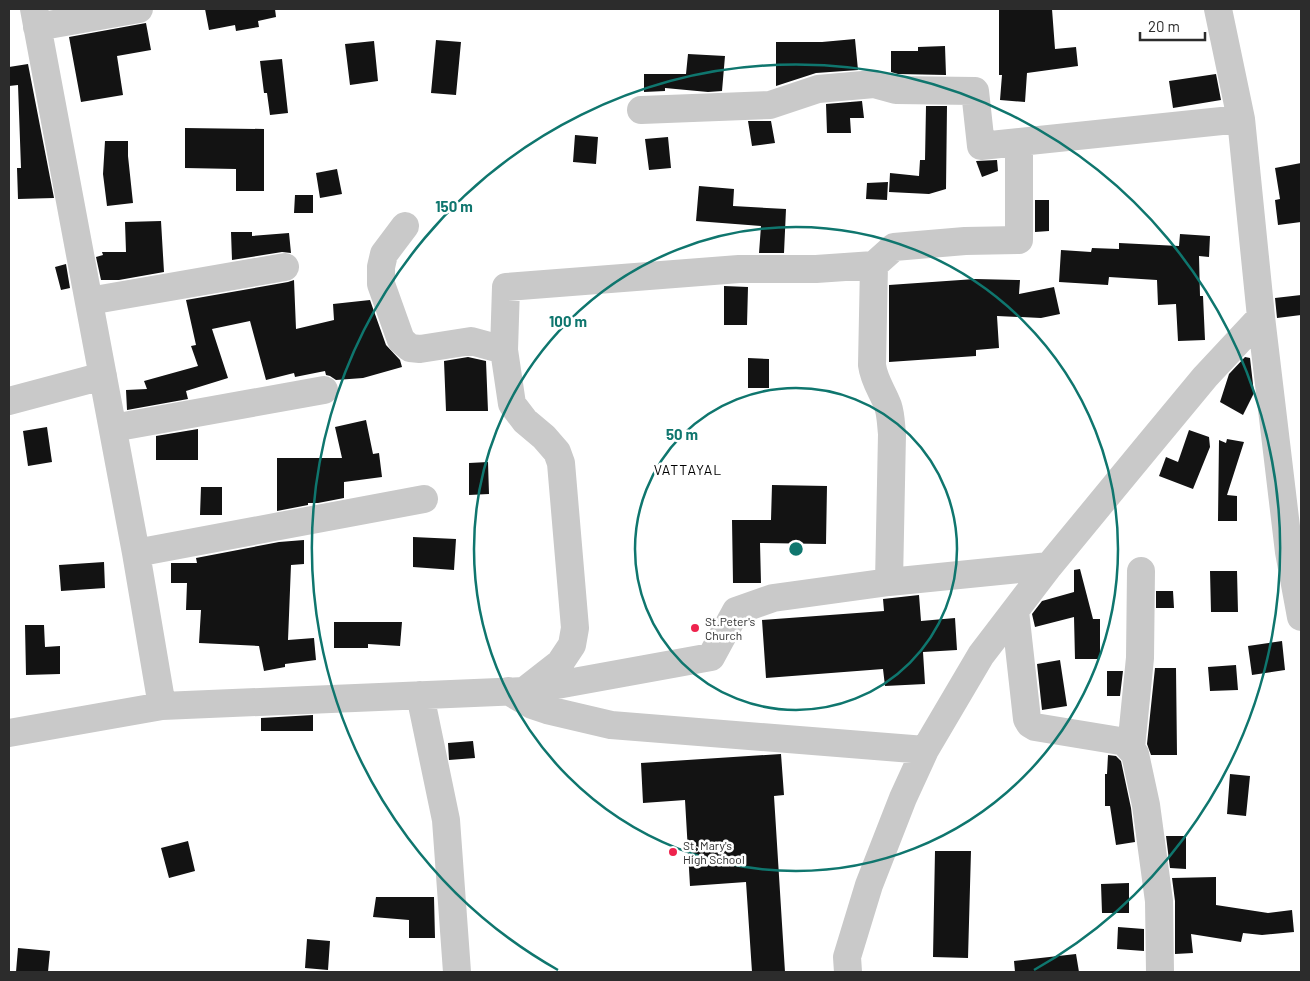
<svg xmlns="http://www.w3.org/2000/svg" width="1310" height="981" font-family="Barlow,sans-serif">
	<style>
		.building { fill: #131313 }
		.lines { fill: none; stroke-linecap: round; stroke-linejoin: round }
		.minor { stroke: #c9c9c9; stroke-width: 28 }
		.ring { fill: none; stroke: #0f766e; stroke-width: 2.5 }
		.poi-dot { fill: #ee234d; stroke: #fff; stroke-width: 2 }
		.labels { text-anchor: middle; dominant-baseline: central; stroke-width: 5; stroke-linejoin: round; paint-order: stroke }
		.poi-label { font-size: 12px; fill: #2c2c2c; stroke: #fff; text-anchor: start }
		.neighbourhood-label { font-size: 14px; letter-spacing: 1px; fill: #000; stroke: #fff }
		.centre { fill: #0f766e; stroke: #fff; stroke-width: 2.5 }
		.ring-label { font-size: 15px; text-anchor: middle; font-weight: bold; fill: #0f766e; stroke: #fff; stroke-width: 5; stroke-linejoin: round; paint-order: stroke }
	</style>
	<rect width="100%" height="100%" fill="#fff"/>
	<path class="building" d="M205 9H275L276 17 258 21 259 27 236 31 235 25 209 30Z
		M999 9H1052L1055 49 1076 47 1078 66 1027 73 1025 102 1000 100 1002 75H999Z
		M146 23 151 50 117 56 123 95 81 102 69 37Z
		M855 39 858 70 816 73 776 86V42H822Z
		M436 40 461 42 456 95 431 93Z
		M374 41 378 81 350 85 345 44Z
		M945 46 946 75 898 74 891 72V51H918V47Z
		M688 54 725 56 722 91 708 92 665 88V91L644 92V74H686Z
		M282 59 288 113 270 115 267 93H264L260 61Z
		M28 64 54 198 18 199 17 168H21L18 85 9 86V67Z
		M1216 74 1221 100 1173 108 1169 81Z
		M862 101 864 118H850L851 133H827L826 104Z
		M926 106H947L946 189 929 194 889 192 890 173 919 176 920 160H925Z
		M748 121H771L775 143 752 146Z
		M185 128 264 129V191H236V169L185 168Z
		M575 135 598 137 596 164 573 162Z
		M668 137 671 168 649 170 645 139Z
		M105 141H128V156L133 203 107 206 103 174Z
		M997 160 998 171 982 177 976 161Z
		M1301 163V222L1278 225 1275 200 1280 199 1275 168Z
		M337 169 342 194 320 198 316 173Z
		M888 182 887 200 866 199 867 183Z
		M699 186 734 189 733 206 786 209 784 253H759L761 226 696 221Z
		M295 195H313V213H294Z
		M1035 200H1049V231L1035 232Z
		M161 221 164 272 119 280H101L96 257 103 255 102 252H126L125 222Z
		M231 232H252V236L289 233 291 253 282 252 232 260Z
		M1180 234 1210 236 1209 257 1199 256 1200 296H1203L1205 340 1178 341 1176 304 1158 305 1157 280 1109 277 1108 285 1059 282 1061 250 1091 252 1092 248 1119 249V243L1179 246Z
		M66 264 70 288 61 290 55 267Z
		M975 279 1020 280 1019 294 1054 287 1060 314 1041 318 997 316 999 348 976 350V356L889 362V285Z
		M294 280 296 329 334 320 333 304 370 300 386 345 400 360 402 367 363 378 336 380 330 376 326 375 325 371 295 377 294 373 266 380 250 321 212 329 228 378 186 391 188 399 127 410 126 390 147 389 144 381 198 366 191 346 196 345 186 300 288 282Z
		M724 286 748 287 747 325H724Z
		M1301 295V315L1277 318 1275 298Z
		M468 357 486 361 488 411H446L444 361Z
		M1245 357 1250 358 1254 393 1243 415 1220 402 1229 374Z
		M748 358 769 359V388H748Z
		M366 420 373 454 379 453 382 477 344 482V498L318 503H308V505L277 511V458H342L335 427Z
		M47 427 52 462 28 466 23 431Z
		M198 429V460H156V436Z
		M1189 430 1209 437 1210 447 1193 489 1159 476 1166 457 1178 462Z
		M1227 439 1244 442 1227 495 1237 496V521H1218L1219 440 1226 443Z
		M488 462 489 494 469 495V463Z
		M772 485 827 486 826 544 760 543 761 583H733L732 520H771Z
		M201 487H222V515H200Z
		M413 537 456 539 454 570 413 567Z
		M304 540V564L291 565 288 640 314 638 316 660 285 664V667L264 671 259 646 199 643 201 610H186L187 583H171V563H197L196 558 279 542Z
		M104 562 105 588 61 591 59 565Z
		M1080 569 1093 619H1100V659H1075L1074 617 1035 627 1032 614 1042 601 1074 592V570Z
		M1210 571H1237L1238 612H1211Z
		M1156 591H1173L1174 608H1156Z
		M919 595 921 621 955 618 957 650 923 652 925 684 885 686 883 669 766 678 762 620 884 611 883 599Z
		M334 622H402L400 646 368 644V648H334Z
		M25 625H44L45 647 60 646V674L26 675Z
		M1282 641 1285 670 1252 675 1248 646Z
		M1060 660 1067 706 1042 710 1037 664Z
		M1236 665 1238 690 1210 691 1208 667Z
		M1155 668H1176L1177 755H1151L1147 744Z
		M1107 671H1123L1120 696H1107Z
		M313 715V731H261V718Z
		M473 741 475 758 449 760 448 743Z
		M781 754 784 795 774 796 785 972H752L746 882 690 886 685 800 643 803 641 763Z
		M1108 755 1116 756 1121 761 1131 808 1135 842 1116 845 1110 806H1105V774H1107Z
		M1230 774 1250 776 1246 816 1227 814Z
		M1166 836H1186V869L1170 868Z
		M188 841 195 871 169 878 161 848Z
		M935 851H971L968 958 933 957Z
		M1216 877V905L1268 913 1292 910 1294 932 1262 935 1243 933 1241 942 1191 934 1193 953 1175 954V901L1172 878Z
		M1129 883V913H1102L1101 884Z
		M376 897H434L435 938H409V920L373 917Z
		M1118 927 1144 929V951L1117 949Z
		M307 939 330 941 328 970 305 968Z
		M18 948 50 951 48 972H16Z
		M1076 954 1079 972H1015L1014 961Z"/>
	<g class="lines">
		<path class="minor" d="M34 9 136 553 162 706
			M37 27 139 9
			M641 110 770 105 818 89 874 84 896 90 975 91 981 146 1241 119
			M405 226 384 254 381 267V284L401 340 410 348 420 349 471 341 504 350 512 404 525 421 544 437 557 452 561 463 575 628 572 645 560 663 528 688
			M874 265 872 365C874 381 883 392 888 406 891 415 891 425 892 434L889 582
			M89 301 285 267
			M1261 317 1289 552 1301 617
			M504 350 506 287 739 269H816L874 265 894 247 965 241 1019 240V143
			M9 401 103 376
			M113 428 324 390
			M136 553 424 499
			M1015 611 1027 719 1030 724 1035 727 1120 741 1125 743 1135 754 1146 805 1159 901 1160 972
			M508 691 532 705 547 710 611 725 925 750
			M420 695 446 820 457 972
			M9 733 162 706 524 691 711 657 736 611 773 598 889 582 1049 566
			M1131 748 1140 658 1141 571
			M848 972 847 957 869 885 903 798 925 750 981 655 1049 566 1147 447 1205 377 1261 317 1241 119 1218 9"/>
	</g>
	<g class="ring">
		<circle cx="796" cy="549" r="161"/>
		<circle cx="796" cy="549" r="322"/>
		<path d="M558 970A484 484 0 1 1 1034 970"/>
	</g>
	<g class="poi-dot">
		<circle cx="695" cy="628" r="5"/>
		<circle cx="673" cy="852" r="5"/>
	</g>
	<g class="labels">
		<g class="poi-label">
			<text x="705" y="621">St.Peter's<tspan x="705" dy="14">Church</tspan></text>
			<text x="683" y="845">St. Mary's<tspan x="683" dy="14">High School</tspan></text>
		</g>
		<g class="neighbourhood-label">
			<text x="688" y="469">VATTAYAL</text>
		</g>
	</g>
	<circle cx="796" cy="549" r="8" class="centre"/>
	<g class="ring-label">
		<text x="454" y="212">150 m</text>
		<text x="568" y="327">100 m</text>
		<text x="682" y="440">50 m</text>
	</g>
	<rect width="1310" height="981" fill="none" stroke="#2c2c2c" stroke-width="20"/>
	<path d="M1140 32v8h65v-8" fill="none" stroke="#2c2c2c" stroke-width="2.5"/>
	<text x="1148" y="32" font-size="15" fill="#2c2c2c" stroke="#ffffff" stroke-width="4" paint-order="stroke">20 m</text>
</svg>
